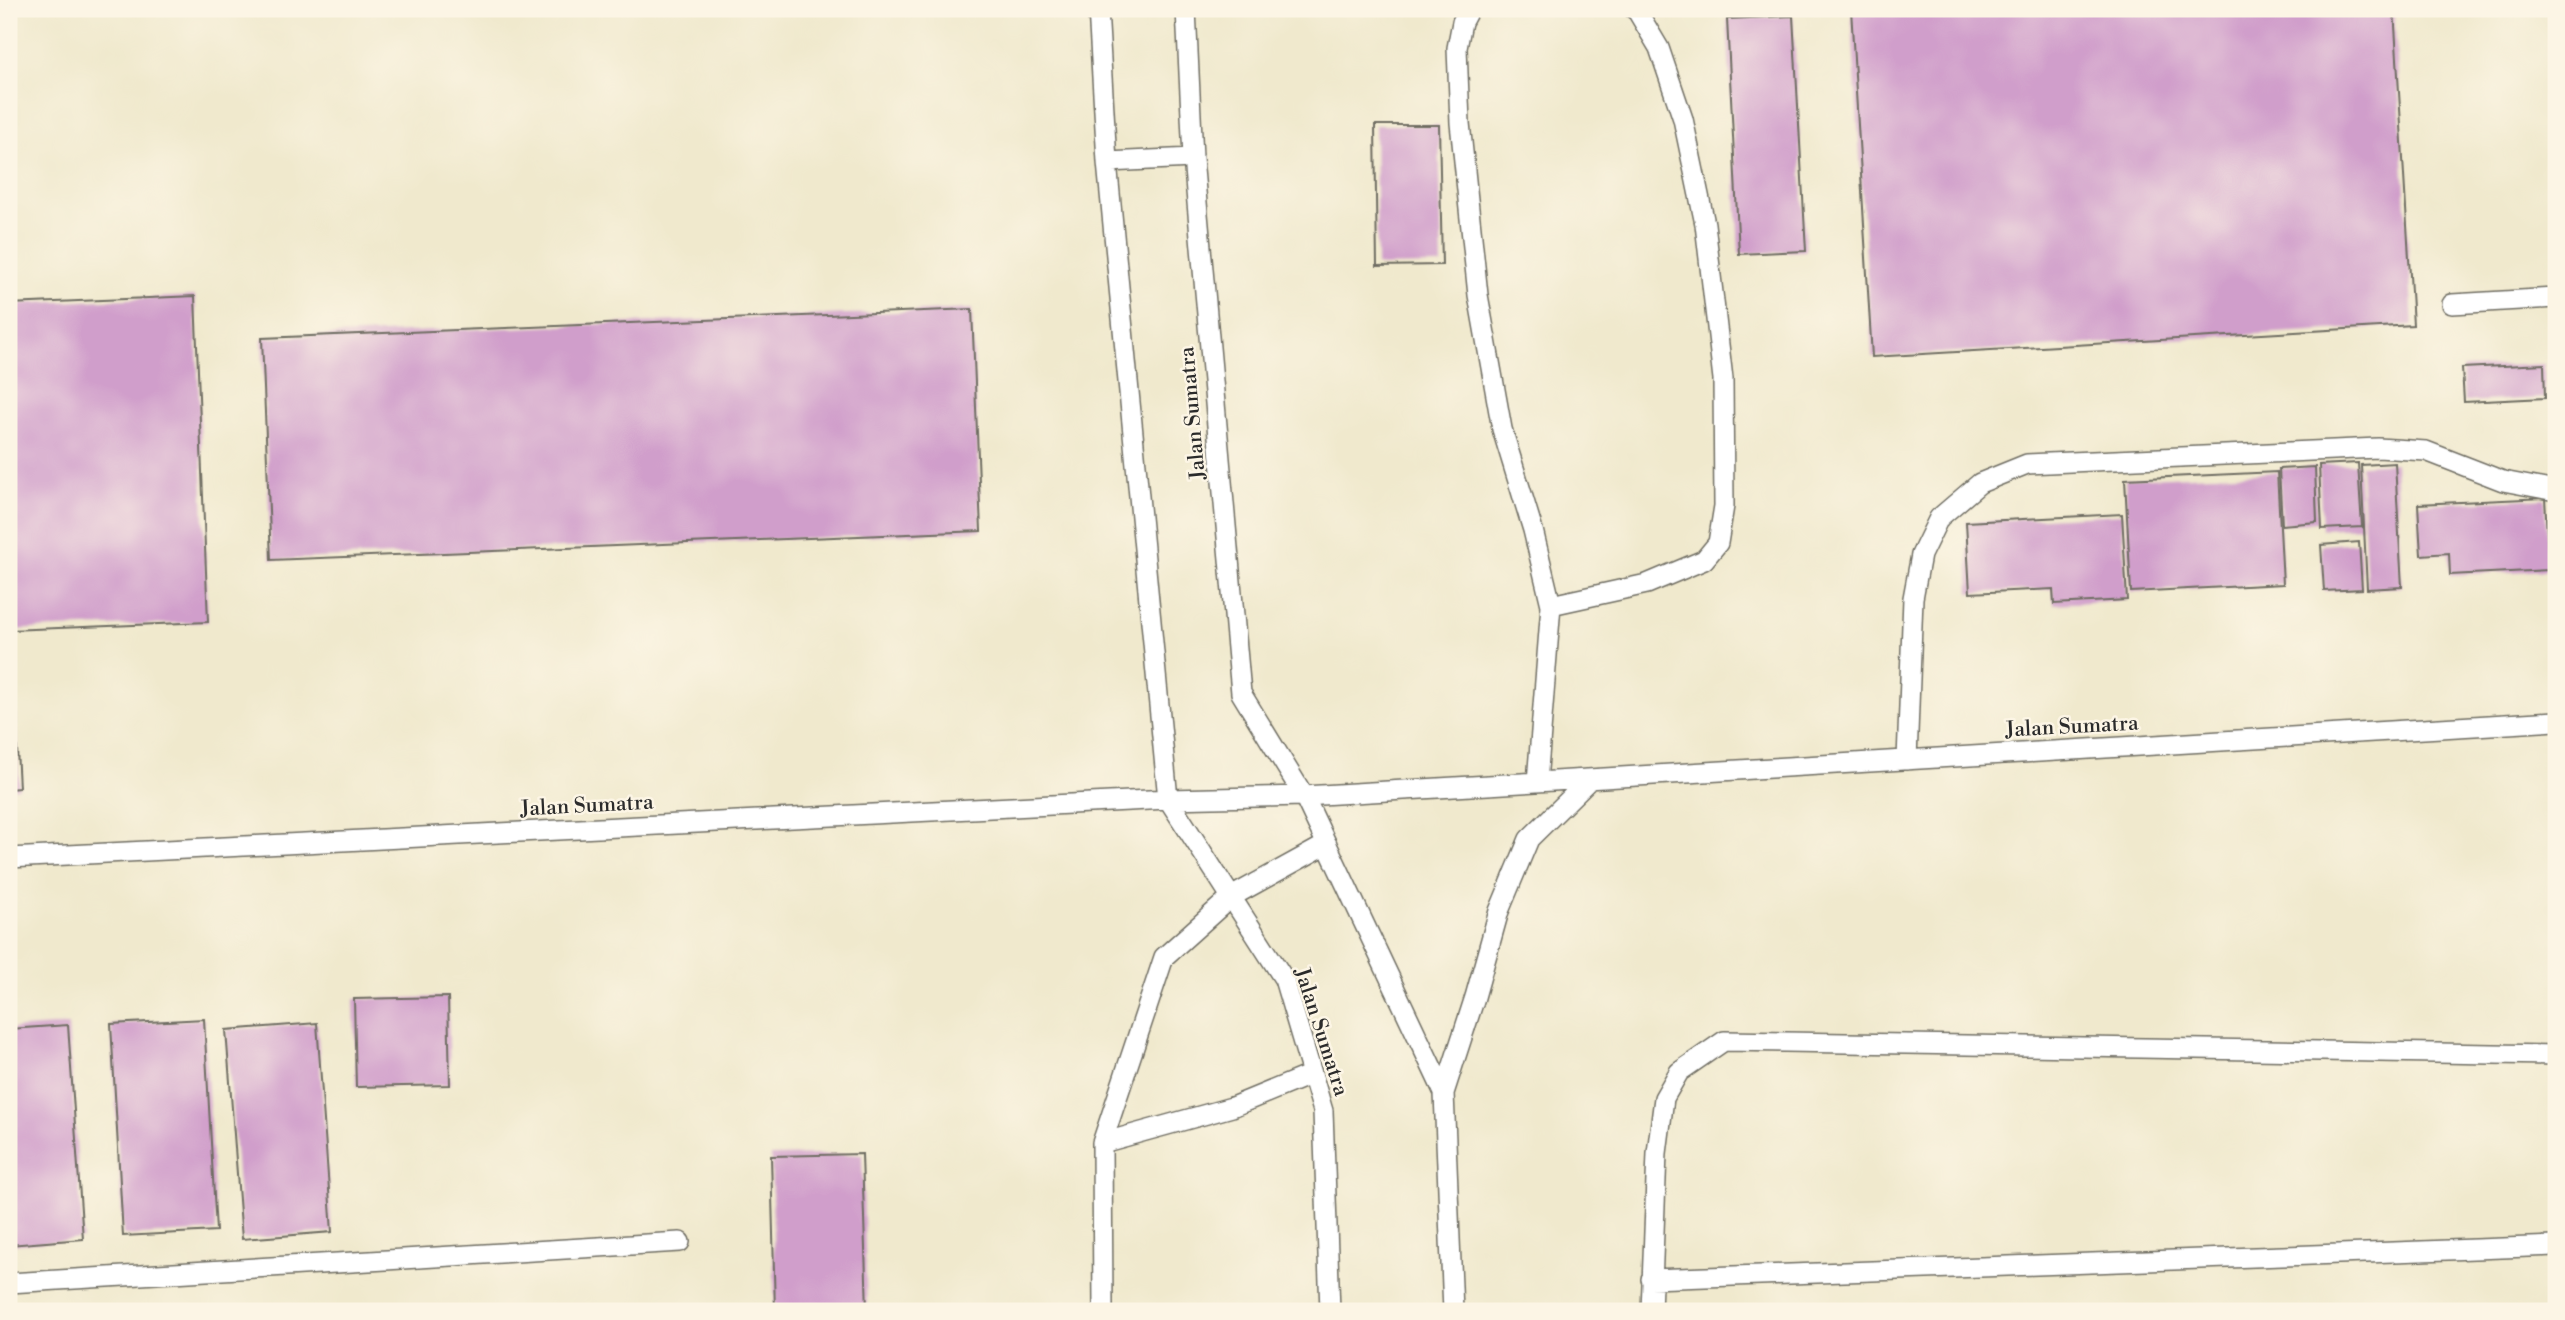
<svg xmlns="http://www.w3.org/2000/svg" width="2565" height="1320" font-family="'Libre Bodoni',serif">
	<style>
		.building { fill: #d09ecb }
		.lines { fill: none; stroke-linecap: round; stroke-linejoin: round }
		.service-casing { stroke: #706e64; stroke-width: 22 }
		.service { stroke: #fff; stroke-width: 19 }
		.labels { text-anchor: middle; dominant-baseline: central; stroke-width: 5; stroke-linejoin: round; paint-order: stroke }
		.street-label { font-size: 21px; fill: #2b2b2b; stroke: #fcf5e5 }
	</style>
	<rect width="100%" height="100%" fill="#fcf5e5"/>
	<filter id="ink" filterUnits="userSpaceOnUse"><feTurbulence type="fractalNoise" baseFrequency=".0143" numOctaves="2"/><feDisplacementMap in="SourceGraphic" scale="14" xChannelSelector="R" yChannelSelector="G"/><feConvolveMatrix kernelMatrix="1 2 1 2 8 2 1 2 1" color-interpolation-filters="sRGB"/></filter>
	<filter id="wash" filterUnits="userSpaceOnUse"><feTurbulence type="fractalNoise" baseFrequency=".00686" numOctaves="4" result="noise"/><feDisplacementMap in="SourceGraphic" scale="28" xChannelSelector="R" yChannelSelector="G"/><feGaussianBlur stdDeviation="1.57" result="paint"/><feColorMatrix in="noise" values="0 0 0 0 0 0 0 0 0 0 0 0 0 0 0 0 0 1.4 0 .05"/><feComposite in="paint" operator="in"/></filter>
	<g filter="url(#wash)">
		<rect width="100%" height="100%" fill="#f0e9cd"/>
		<g id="blocks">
			<path class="building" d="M1851 9H2394L2413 325 1872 357Z
				M1793 16 1806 251 1739 254 1727 19Z
				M1375 125H1439L1442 265 1377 266Z
				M195 296 208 622 9 630V304Z
				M972 309 981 531 271 560 262 338Z
				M2544 364 2545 398 2464 402 2462 368Z
				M2358 463 2362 527 2322 529 2319 465Z
				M2395 463 2402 587 2367 589 2361 465Z
				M2315 467 2317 522 2282 525 2279 469Z
				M2277 472 2283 584 2131 592 2125 479Z
				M2545 498 2549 570 2450 575 2449 553 2421 555 2418 504Z
				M2122 514 2127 600 2054 604 2053 589 1970 593 1966 522Z
				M2359 542 2362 589 2324 591 2321 545Z
				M9 689H14L19 788 9 789Z
				M448 997 450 1085 356 1087 354 999Z
				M204 1019 216 1231 123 1236 111 1024Z
				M317 1023 332 1232 242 1239 226 1030Z
				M68 1025 83 1239 9 1245V1029Z
				M862 1154 867 1311H775L771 1156Z"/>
		</g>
	</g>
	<g filter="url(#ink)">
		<use href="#blocks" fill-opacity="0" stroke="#706e64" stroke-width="2"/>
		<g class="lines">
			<g class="service-casing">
				<path id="service" d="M1098 9 1107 162 1168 799 1284 979 1323 1111 1330 1311
					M1186 9 1193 158 1241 693 1304 796 1444 1093 1453 1311
					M1469 9 1462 22 1457 48 1460 123 1478 295 1502 429 1533 530 1551 605 1537 782
					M1107 162 1193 158
					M2452 304 2556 298
					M1551 605 1647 584 1704 560 1718 543 1724 506 1723 379 1705 224 1683 119 1659 48 1637 11 1634 9
					M1907 760 1913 598 1921 555 1939 518 1980 483 2027 464 2378 448 2426 451 2503 481 2556 491
					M9 858 1168 799 1304 796 2556 721
					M1444 1093 1475 997 1499 911 1529 839 1590 779
					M1102 1143 1232 1107 1312 1074
					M1651 1279 2556 1246
					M9 1283 680 1242
					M1103 1311 1102 1143 1164 957 1231 897 1327 844
					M1651 1311 1657 1153 1664 1098 1679 1072 1724 1041 2556 1055"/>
			</g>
			<use href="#service" class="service"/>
		</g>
	</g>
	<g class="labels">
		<g class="street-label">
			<text transform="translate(1193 413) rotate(-95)">Jalan Sumatra</text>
			<text transform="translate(2072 727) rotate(-3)">Jalan Sumatra</text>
			<text transform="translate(587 806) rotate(-3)">Jalan Sumatra</text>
			<text transform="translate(1321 1032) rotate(72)">Jalan Sumatra</text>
		</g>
	</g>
	<rect width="2565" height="1320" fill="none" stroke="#fcf5e5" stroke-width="35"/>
</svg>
